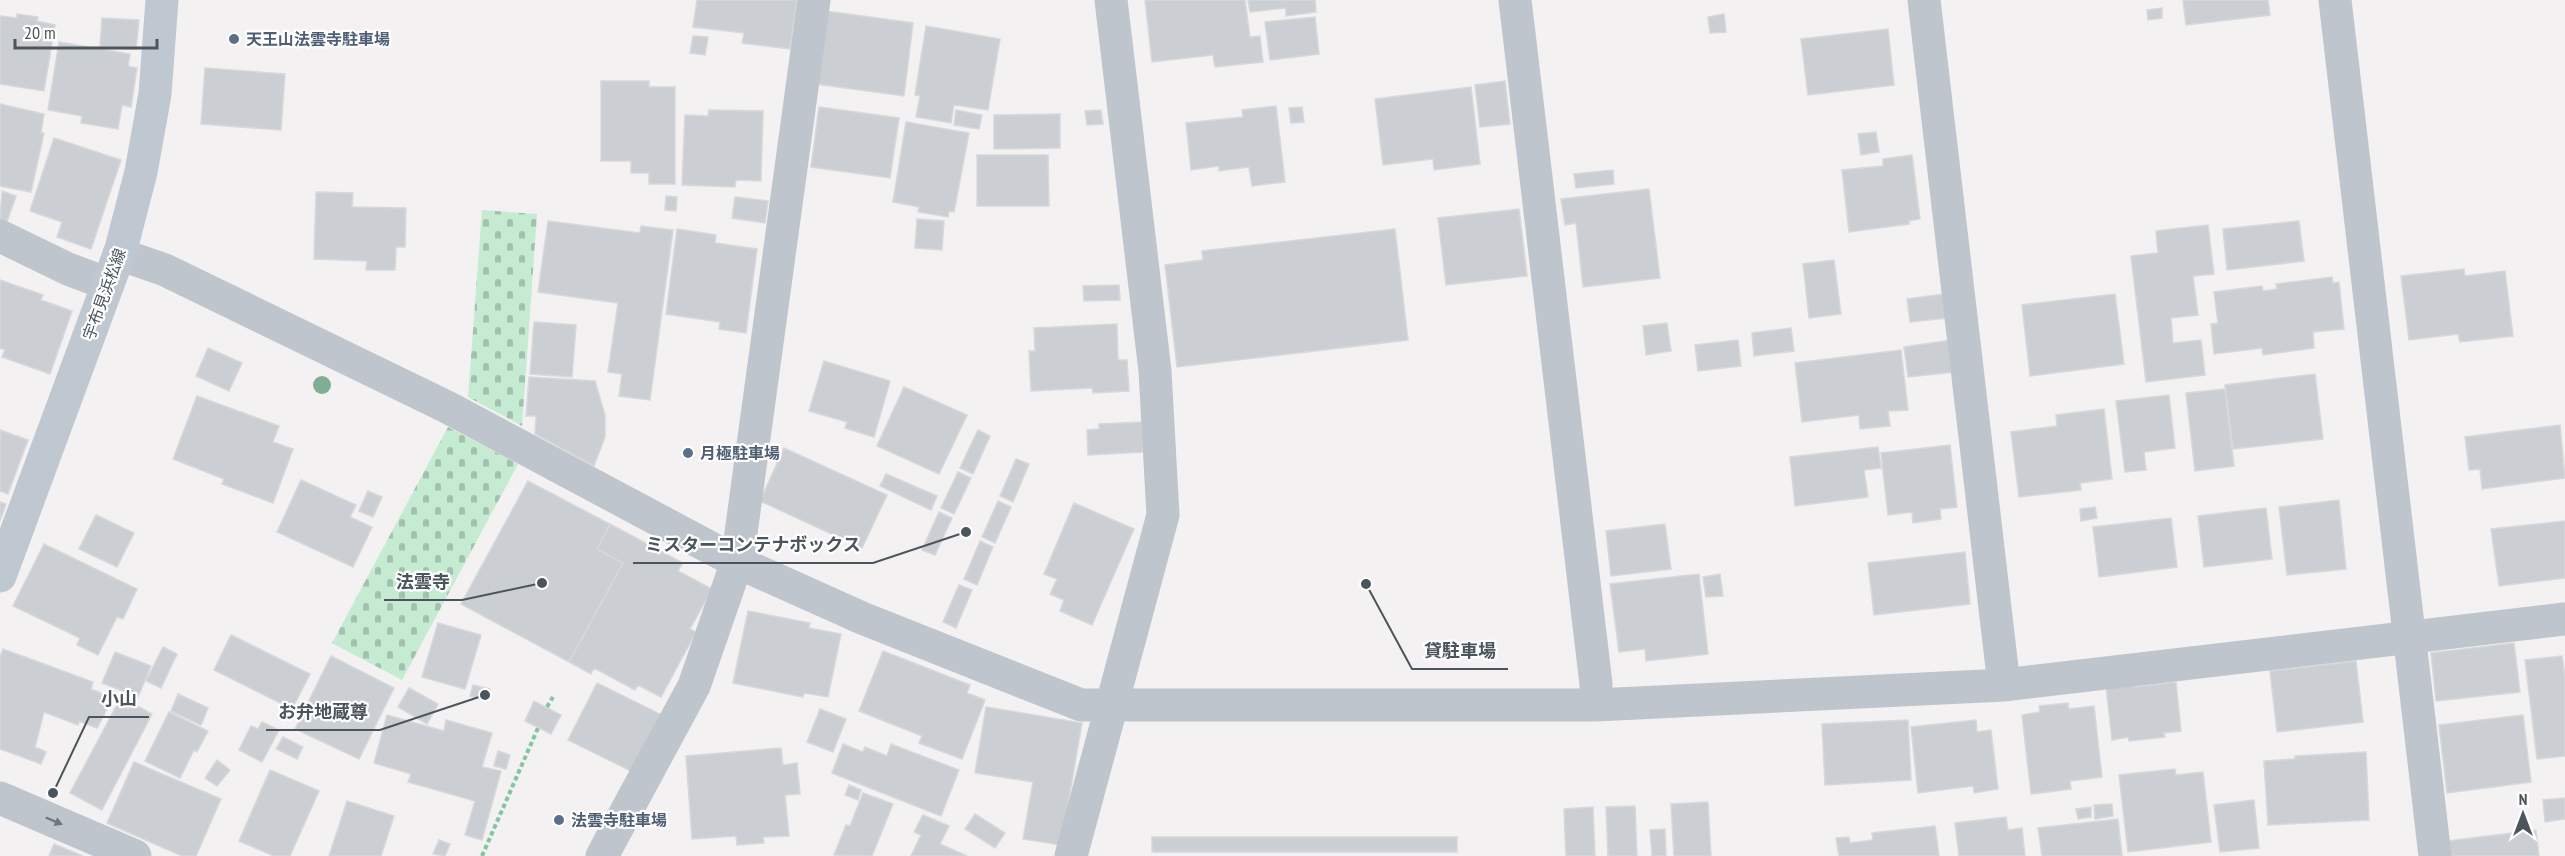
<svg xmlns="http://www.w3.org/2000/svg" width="2565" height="856" font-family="'PT Sans Narrow','Noto Sans JP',sans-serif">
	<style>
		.cemetery { fill: url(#cemetery-stones) }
		.building { fill: #cbced3; stroke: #d6d8db; stroke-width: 1.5 }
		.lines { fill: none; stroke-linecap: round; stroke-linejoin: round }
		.path { stroke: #81c5a1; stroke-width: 4; stroke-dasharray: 4.5 3; stroke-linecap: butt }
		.street { stroke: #bec5cc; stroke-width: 33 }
		.secondary { stroke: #bfc8d0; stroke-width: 33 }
		.tree { fill: #80ae95 }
		.oneway { fill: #6e777e }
		.service-dot { fill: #5c6f8a; stroke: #fff; stroke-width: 2 }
		.labels { text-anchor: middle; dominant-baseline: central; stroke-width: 4.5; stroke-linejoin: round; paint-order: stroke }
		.service-label { font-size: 16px; font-weight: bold; fill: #4e5e75; stroke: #fff; text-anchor: start }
		.street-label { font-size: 16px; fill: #4b555c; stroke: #fff }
		.leader { fill: none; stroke: #4b555c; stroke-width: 2 }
		.callout-dot { fill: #4b555c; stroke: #fff; stroke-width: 2 }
		.callout-label { font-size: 18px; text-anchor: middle; font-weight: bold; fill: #4b555c; stroke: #fff; stroke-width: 4.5; stroke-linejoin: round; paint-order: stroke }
	</style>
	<defs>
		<pattern id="cemetery-stones" width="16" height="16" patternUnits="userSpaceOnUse" patternTransform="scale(1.5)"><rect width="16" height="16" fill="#c5ebd2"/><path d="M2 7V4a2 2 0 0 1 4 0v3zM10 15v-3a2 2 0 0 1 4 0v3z" fill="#a2c1ae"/></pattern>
	</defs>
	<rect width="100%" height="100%" fill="#f3f1f1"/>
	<path class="cemetery" d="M482 210 537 214 522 426 468 397Z
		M448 427 518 464 402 680 332 643Z"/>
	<path class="building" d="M697 0H797L790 49 742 43 744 33 693 27Z
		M1145 0H1245L1250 37 1260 36 1263 62 1215 67 1213 55 1152 62Z
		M1248 0H1315L1316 12 1286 16V8L1250 12Z
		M2183 0H2268L2270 15 2186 25Z
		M2162 8V18L2148 20 2147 10Z
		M826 11 913 23 904 96 816 84Z
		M17 14 38 17 37 21 55 25 44 91 0 84V16L17 18Z
		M1724 14 1726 32 1710 33 1708 17Z
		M1315 17 1319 54 1270 60 1265 22Z
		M102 18 139 20 136 49 100 47Z
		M926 26 1000 39 988 110 954 105 951 123 916 117 920 96 915 95Z
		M1888 29 1894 85 1808 95 1801 39Z
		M693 36 708 37 705 55 690 53Z
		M59 42 130 54 128 66 137 68 131 107 122 105 118 129 81 123 82 116 48 110Z
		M205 68 285 74 281 130 201 124Z
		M601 81H649V87H675V184H649V173H631V161H601Z
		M1505 81 1510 124 1480 127 1475 85Z
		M1471 87 1480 164 1434 170 1433 159 1383 165 1375 99Z
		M0 104 44 114 41 133H44L31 192 0 186Z
		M1276 106 1285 182 1252 186 1249 167 1219 171V166L1191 170 1186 123 1243 117 1242 110Z
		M819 107 899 118 890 178 811 167Z
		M1302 107 1304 122 1291 123 1289 108Z
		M709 110 763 111 761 181 736 180 735 187 682 185 685 115 708 116Z
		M956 110 982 115 979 129 954 125Z
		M1101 110 1103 124 1087 125 1085 111Z
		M1060 114V148L994 149V115Z
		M906 122 969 133 954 212 949 211 948 217 918 212 919 207 893 202Z
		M1876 132 1879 152 1861 155 1858 134Z
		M54 138 121 160 91 249 57 237 62 222 30 211Z
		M977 155H1048L1049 206H977Z
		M1912 155 1920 219 1909 221V224L1849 232 1842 170 1883 166V159Z
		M1613 170 1614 184 1576 188 1574 174Z
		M1649 189 1660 278 1583 287 1576 223 1565 225 1561 199Z
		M2 191 16 196 7 222 0 220Z
		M316 192 353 193 352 207 406 208 405 247H396L395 270H366L367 261 314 259Z
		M666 196 677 197 676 211 665 210Z
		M735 197 768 201 765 223 732 218Z
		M1519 209 1527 276 1446 285 1438 218Z
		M917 219 944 221 942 250 915 248Z
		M548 221 640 233 641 226 673 230 650 400 619 396 622 374 608 372 618 303 538 292Z
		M2299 221 2304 261 2227 270 2223 229Z
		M2208 225 2214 274 2193 276 2198 315 2171 318 2173 343 2201 340 2205 375 2146 382 2131 256 2158 253 2156 231Z
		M677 229 716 235 715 243 757 249 746 333 719 329 720 322 666 314Z
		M1395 229 1408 340 1177 367 1165 265 1203 260 1202 251Z
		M1834 260 1841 314 1809 318 1803 264Z
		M2464 269 2465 276 2505 271 2513 336 2460 342 2458 334 2409 340 2401 276Z
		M2332 277 2333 283 2339 282 2344 329 2313 332 2314 348 2263 355 2262 348 2214 354 2211 324 2218 323 2214 292 2262 286 2263 291 2277 289 2276 284Z
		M0 280 43 295 41 300 72 311 50 374 2 357 5 350 0 348Z
		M1119 285 1120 300 1084 301 1083 286Z
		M1944 294 1947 318 1910 322 1907 299Z
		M2115 294 2124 364 2030 376 2022 305Z
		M534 322 576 325 572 377 530 374Z
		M1667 323 1671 351 1646 355 1643 326Z
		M1117 324 1118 360H1127L1129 391 1093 393 1092 388 1031 391 1029 351H1035L1034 328Z
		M1791 328 1794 351 1754 356 1752 333Z
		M1738 340 1741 366 1698 371 1695 345Z
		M1951 340 1955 372 1908 377 1904 347Z
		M208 348 242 363 229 391 196 376Z
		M1901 350 1908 410 1888 411 1890 426 1860 429 1859 415 1802 422 1795 363Z
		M824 361 890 381 874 437 845 428 847 422 809 411Z
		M2315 374 2323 439 2233 449 2225 385Z
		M529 377 595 381 605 415V437L594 466 535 434 536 416H526Z
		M904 387 967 415 939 474 877 446Z
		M2225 389 2234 466 2195 471 2186 393Z
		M2169 395 2175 448 2144 452 2146 470 2125 472 2116 401Z
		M197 396 279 426 273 442 293 449 273 503 222 484 224 479 173 459Z
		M2104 409 2112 479 2080 483 2081 490 2019 497 2011 432 2057 426 2056 415Z
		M1142 422 1143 452 1088 455 1087 430 1099 429V424Z
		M2560 425 2565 478 2482 489 2480 469 2469 470 2465 437Z
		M0 430 28 440 8 494 0 491Z
		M978 430 990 436 973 474 960 468Z
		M1950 445 1957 507 1940 509 1941 519 1913 523 1912 512 1888 515 1881 453Z
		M1878 447 1881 468 1864 470 1868 497 1795 506 1790 457Z
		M784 448 887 495 862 548 760 501Z
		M1016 459 1029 464 1013 502 1000 496Z
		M958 472 971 478 954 514 941 508Z
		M886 474 937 496 931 510 880 486Z
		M301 480 356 505 350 517 372 527 353 567 277 532Z
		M528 481 610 524 597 549 623 563 569 662 461 604Z
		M368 491 382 497 373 517 359 511Z
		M2339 500 2346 569 2287 575 2279 507Z
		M998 501 1011 507 995 543 982 537Z
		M0 502 6 504 0 521Z
		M1074 503 1134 529 1092 625 1060 611 1064 600 1050 594 1057 579 1044 574Z
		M2095 507 2097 518 2081 521 2080 509Z
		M2266 508 2272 559 2204 567 2198 516Z
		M939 512 952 518 935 555 922 550Z
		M96 515 134 533 117 567 79 549Z
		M2171 518 2177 567 2099 577 2093 527Z
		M2565 521V578L2499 586 2491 529Z
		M610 524 683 563 678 571 712 589 690 629 696 632 661 697 638 685 635 690 594 668 591 674 569 662 623 563 597 549Z
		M1665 524 1671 569 1611 576 1606 531Z
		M980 541 993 547 977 585 964 579Z
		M44 544 137 589 123 619 117 617 98 655 77 645 80 638 13 606Z
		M1965 552 1970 604 1874 615 1868 563Z
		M1699 574 1708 654 1646 661 1645 649 1619 652 1610 584Z
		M1720 574 1723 596 1706 597 1703 577Z
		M959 585 972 590 956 628 943 622Z
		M748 611 810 623 809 628 841 634 828 697 804 693 803 697 733 683Z
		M438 623 481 635 465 689 422 677Z
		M231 635 310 674 292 709 214 670Z
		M2514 643 2520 692 2436 701 2431 653Z
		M163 647 177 654 161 688 146 681Z
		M3 649 93 682 91 689 113 698 97 728 79 721 78 725 44 712 35 747 46 752 41 764 0 749V657Z
		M883 651 970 685 967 693 985 700 962 759 919 743 922 736 859 711Z
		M115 652 151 666 138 697 102 683Z
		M331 656 394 688 359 759 295 729Z
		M2562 656 2565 677V756L2537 759 2525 660Z
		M2356 661 2363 722 2277 732 2270 671Z
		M2176 682 2181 731 2164 733 2165 737 2129 741 2128 737 2112 740 2106 686 2134 683V687Z
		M597 683 664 716 635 773 568 740Z
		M473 685 490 689 486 701 470 696Z
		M409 688 438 704 427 724 398 707Z
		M178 694 208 708 201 725 171 711Z
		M121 697 152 714 102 810 70 793Z
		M534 701 561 715 551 734 525 721Z
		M2068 703 2069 709 2094 706 2102 777 2070 781 2071 789 2031 794 2022 715 2040 712 2039 706Z
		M986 707 1082 723 1061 845 1023 839 1033 782 975 773Z
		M820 709 846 719 833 752 807 742Z
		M169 712 208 731 197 752 194 750 180 778 145 761Z
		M387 715 444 731 446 720 492 733 482 767 501 771 482 840 465 835 475 801 408 782 411 774 374 763Z
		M2523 715 2531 782 2447 793 2439 725Z
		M1908 720 1911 780 1825 785 1822 724Z
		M1976 720 1977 732 1991 730 1998 789 1974 793 1973 786 1918 793 1911 727Z
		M262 722 279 730 262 762 239 750 251 726 258 729Z
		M283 737 303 747 297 759 276 749Z
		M843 744 863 752 865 747 887 756 891 744 959 770 941 816 832 773Z
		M781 748 783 765 797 763 800 794 785 795 789 836 763 837 764 843 737 845 736 836 692 839 686 756Z
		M498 751 510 755 506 769 494 766Z
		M2366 752 2369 820 2268 825 2264 761 2295 759V756Z
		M217 760 230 770 217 786 205 778Z
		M134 762 221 799 196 856H182L107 823Z
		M2175 769 2176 775 2203 772 2211 842 2128 852 2119 775Z
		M270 770 319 791 290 856H274L239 841Z
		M849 785 861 790 858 800 845 795Z
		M863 793 893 804 872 856 834 855 846 825 850 826Z
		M2565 798V819L2545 822 2543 800Z
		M2254 800 2259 848 2220 852 2214 805Z
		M347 801 394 816 381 856H329Z
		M1708 802 1711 856H1674L1671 804Z
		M2112 804 2113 816 2095 819 2094 805Z
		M1635 806 1637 856H1608L1606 807Z
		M1593 807 1595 856H1566L1564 809Z
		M2091 807V817L2078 819 2076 809Z
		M975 814 1005 833 995 848 965 829Z
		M923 815 949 826 940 844 967 856H911L921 835 914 832Z
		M2006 817 2008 830 2022 828 2025 856H1959L1955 823Z
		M2118 819 2122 856H2042L2038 828Z
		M1935 826 1939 856H1839L1836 838 1849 837 1850 843 1873 840 1872 833Z
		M1665 829 1666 856H1652L1650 830Z
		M2536 830 2539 856H2450L2448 841Z
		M1152 837H1457V852H1152Z
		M439 840 450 844 445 856 433 854Z
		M54 844 83 856H49Z"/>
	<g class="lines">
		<path class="path" d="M547 707 553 697
			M482 856 538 728"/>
		<path class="street" d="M1515 0 1596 684V705
			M1924 0 2004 685
			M2335 0 2435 856
			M0 236 68 269 108 284
			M119 254 165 270 447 407 737 562 862 618 1081 705H1596L2004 685 2565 619
			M0 798 135 856
			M602 856 694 686 737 562 814 0
			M1071 856 1163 515 1155 371 1111 0"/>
		<path class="secondary" d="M0 576 121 249 141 172 155 94 162 0"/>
	</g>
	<circle class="tree" cx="322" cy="385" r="9"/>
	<defs><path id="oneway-solid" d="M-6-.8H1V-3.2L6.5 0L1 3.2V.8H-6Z" transform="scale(1.5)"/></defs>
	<use class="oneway" href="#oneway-solid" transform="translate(54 821) rotate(23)"/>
	<g class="service-dot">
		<circle cx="234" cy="39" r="6"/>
		<circle cx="688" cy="453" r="6"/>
		<circle cx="559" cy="820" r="6"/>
	</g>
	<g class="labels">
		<g class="service-label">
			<text x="246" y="39">天王山法雲寺駐車場</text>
			<text x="700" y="453">月極駐車場</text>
			<text x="571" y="820">法雲寺駐車場</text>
		</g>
		<g class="street-label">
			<text transform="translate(104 294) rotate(-70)">宇布見浜松線</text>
		</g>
	</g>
	<path class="leader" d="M966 532L873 563H633M542 583L462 600H384M1366 584L1412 669H1508M53 793L89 717H149M485 695L380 730H266"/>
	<g class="callout-dot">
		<circle cx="966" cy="532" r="6"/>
		<circle cx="542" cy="583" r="6"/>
		<circle cx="1366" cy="584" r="6"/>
		<circle cx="53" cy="793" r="6"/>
		<circle cx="485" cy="695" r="6"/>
	</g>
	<g class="callout-label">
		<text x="753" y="551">ミスターコンテナボックス</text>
		<text x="423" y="588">法雲寺</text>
		<text x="1460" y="657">貸駐車場</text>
		<text x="119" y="705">小山</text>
		<text x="323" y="718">お弁地蔵尊</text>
	</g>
	<g transform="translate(2523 814)" stroke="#ffffff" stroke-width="4.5" paint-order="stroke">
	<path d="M0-4.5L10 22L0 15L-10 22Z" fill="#4b555c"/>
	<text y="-9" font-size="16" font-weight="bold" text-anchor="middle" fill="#4b555c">N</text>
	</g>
	<path d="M15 39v9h142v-9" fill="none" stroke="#4b555c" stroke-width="3"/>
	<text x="24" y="39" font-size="18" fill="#4b555c" stroke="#ffffff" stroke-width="4.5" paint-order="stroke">20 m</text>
</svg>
